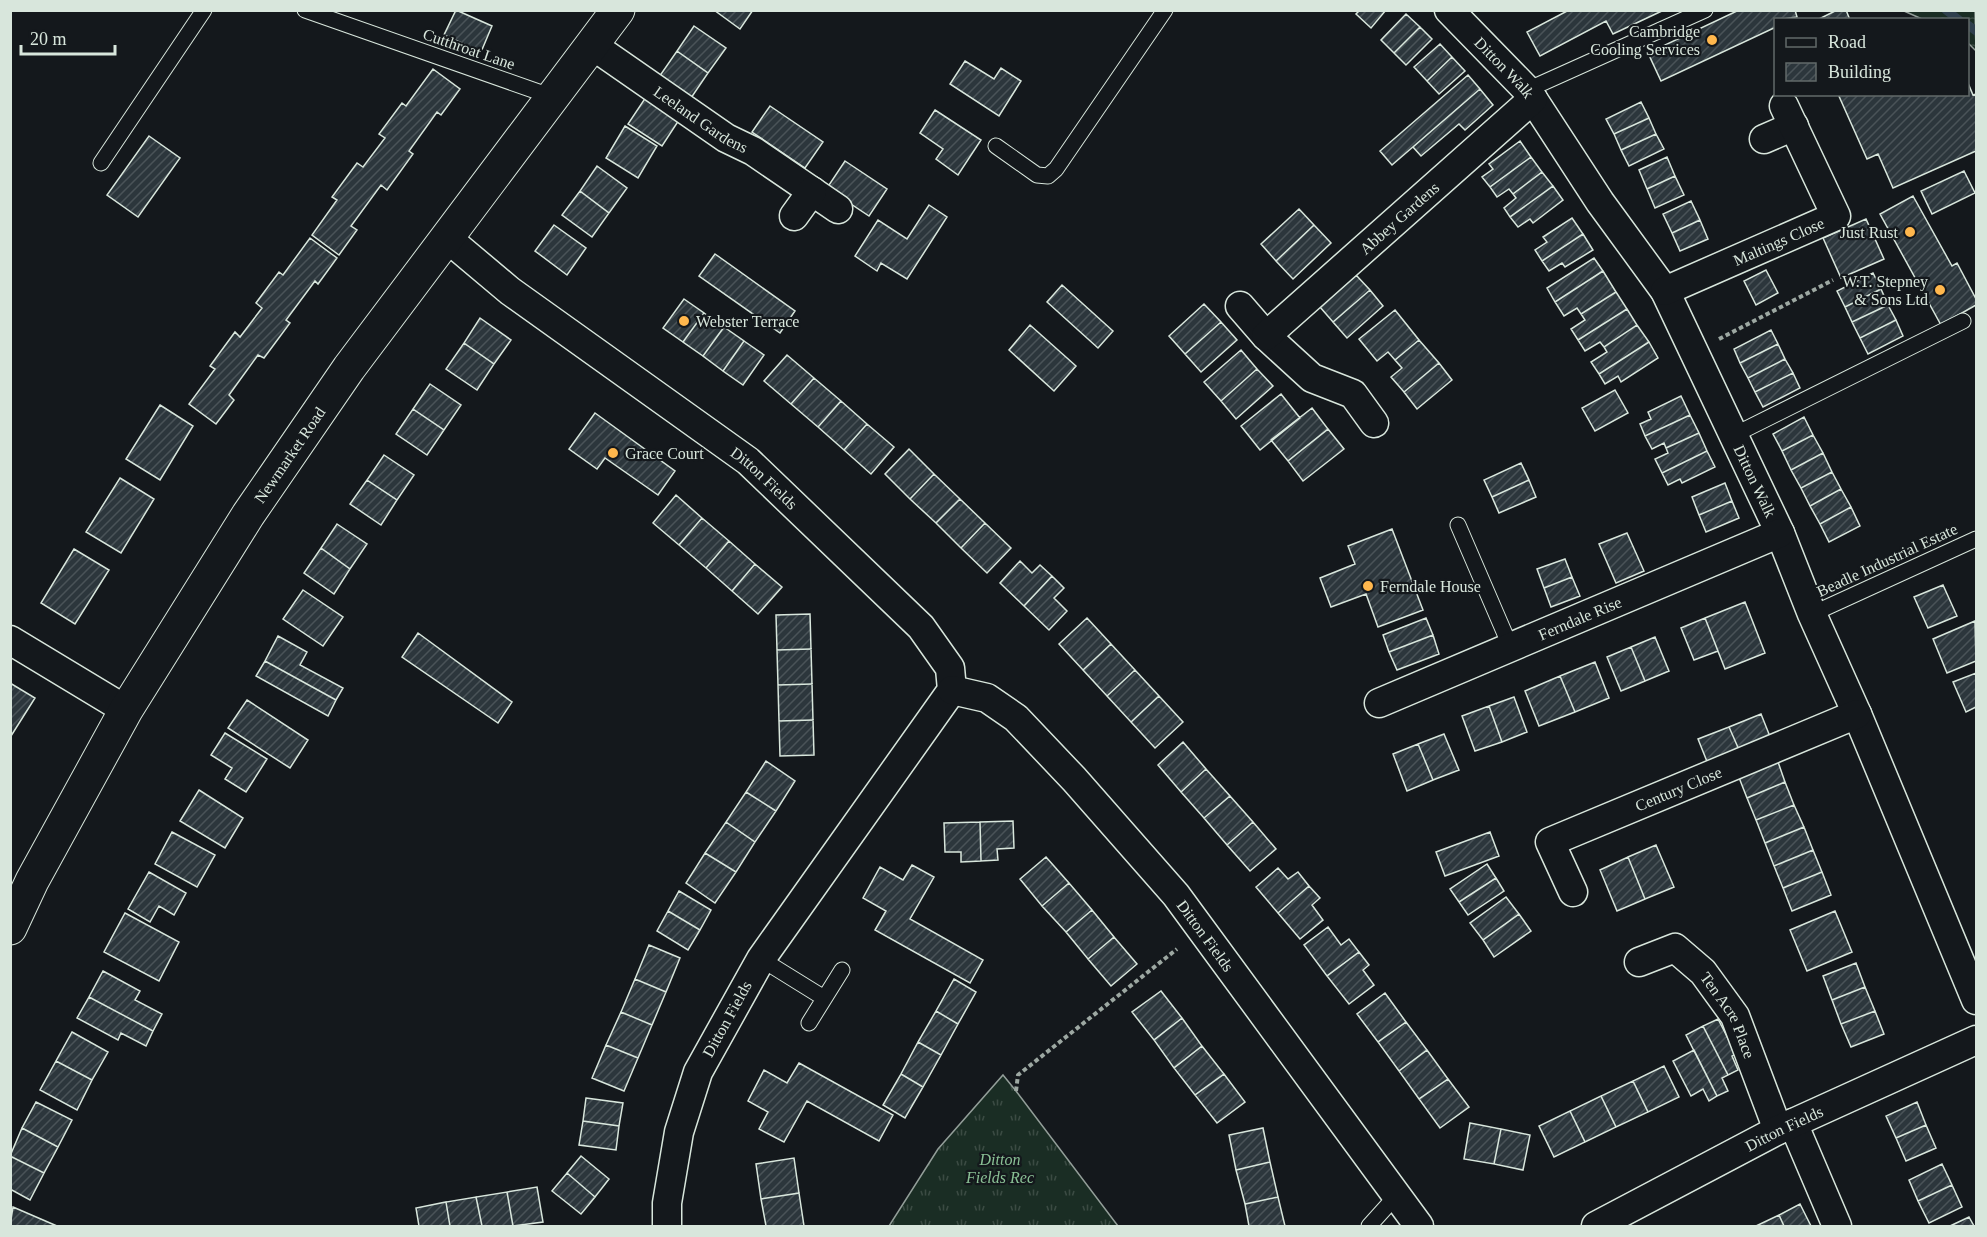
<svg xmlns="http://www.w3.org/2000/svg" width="1987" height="1237" font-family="Georgia,serif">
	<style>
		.grass { fill: url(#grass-tufts); stroke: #939e99; stroke-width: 1.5 }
		.forest { fill: url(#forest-crowns); stroke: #939e99; stroke-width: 1.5 }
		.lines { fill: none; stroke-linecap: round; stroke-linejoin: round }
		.stream { stroke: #2f3f4d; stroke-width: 9 }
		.building { fill: url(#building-hatch); stroke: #d8e6dc; stroke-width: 1.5 }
		.lane-casing { stroke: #d8e6dc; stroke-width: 17 }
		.street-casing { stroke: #d8e6dc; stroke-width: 31 }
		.primary-casing { stroke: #d8e6dc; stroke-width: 35 }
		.path { stroke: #9da8a2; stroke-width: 4; stroke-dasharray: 4.5 3; stroke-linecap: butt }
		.lane { stroke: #14181c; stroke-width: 15 }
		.street { stroke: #14181c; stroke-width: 28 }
		.primary { stroke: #14181c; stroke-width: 33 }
		.poi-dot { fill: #ffb74d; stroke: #14181c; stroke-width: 2 }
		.labels { text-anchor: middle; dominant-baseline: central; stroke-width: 4.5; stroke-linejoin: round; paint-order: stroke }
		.poi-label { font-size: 16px; fill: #d8e6dc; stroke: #14181c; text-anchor: end }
		.street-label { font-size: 16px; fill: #d8e6dc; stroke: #14181c }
		.park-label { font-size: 16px; font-style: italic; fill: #8ac095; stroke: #14181c }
	</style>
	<defs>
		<pattern id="grass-tufts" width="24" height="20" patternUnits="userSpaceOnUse" patternTransform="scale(1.5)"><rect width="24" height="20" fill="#1a2d24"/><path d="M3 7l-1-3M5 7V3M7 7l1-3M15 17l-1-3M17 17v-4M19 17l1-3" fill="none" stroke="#3b4b43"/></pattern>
		<pattern id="forest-crowns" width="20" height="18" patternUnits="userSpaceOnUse" patternTransform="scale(1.5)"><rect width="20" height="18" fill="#1a2d24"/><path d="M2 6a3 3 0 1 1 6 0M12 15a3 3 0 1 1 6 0" fill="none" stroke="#3b4b43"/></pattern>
		<pattern id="building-hatch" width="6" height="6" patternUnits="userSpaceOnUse" patternTransform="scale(1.5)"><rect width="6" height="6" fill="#2c363c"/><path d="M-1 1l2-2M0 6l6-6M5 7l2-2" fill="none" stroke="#4a5358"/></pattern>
	</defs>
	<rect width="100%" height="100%" fill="#14181c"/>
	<path class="grass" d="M1003 1075 1016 1091 1118 1226H889L938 1149Z"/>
	<path class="forest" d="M1904 11H1975L1976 51 1968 43V20L1922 19Z"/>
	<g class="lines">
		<path class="stream" d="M1946 10 1959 20
			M1968 25 1976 31"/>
	</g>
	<path class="building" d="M456 10 492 26 481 52 444 35Z
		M714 10H753L740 29Z
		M1360 10H1386L1371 28 1356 14Z
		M1569 10H1664L1613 34 1606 21 1540 56 1527 32Z
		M1739 10H1795L1797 17 1776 20V27L1661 81 1648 53Z
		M1837 10H1846L1850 20H1817Z
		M1406 14 1420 27 1394 53 1381 40Z
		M694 26 726 48 708 73 677 51Z
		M1420 27 1432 39 1406 65 1394 53Z
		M1440 44 1452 57 1427 81 1414 67Z
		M677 51 708 73 691 98 659 77Z
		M1452 57 1465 71 1439 94 1427 81Z
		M965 61 994 79 1001 68 1021 81 999 116 950 84Z
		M433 69 460 89 441 115 437 112 409 151 413 154 387 190 381 185 351 226 357 230 339 255 312 235 337 200 332 197 357 163 363 167 385 138 379 134 402 103 406 106Z
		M1468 75 1480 89 1392 165 1380 151Z
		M1968 83 1973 95 1976 94V151L1893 188 1878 154 1867 159 1838 94H1968Z
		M1480 89 1493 105 1465 130 1459 124 1421 156 1413 147Z
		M646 97 679 120 662 146 628 124Z
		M1641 102 1649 118 1614 134 1606 119Z
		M770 106 823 142 805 168 752 132Z
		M935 110 981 140 958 175 936 159 943 149 920 133Z
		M1649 118 1656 134 1621 150 1614 134Z
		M625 126 657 146 638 178 606 158Z
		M1656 134 1664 149 1629 166 1621 150Z
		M149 136 180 158 138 217 107 195Z
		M1520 141 1531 157 1490 187 1482 177 1493 169 1489 164Z
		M1531 157 1542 172 1513 194 1509 189 1497 197 1490 187Z
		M1667 157 1675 176 1647 189 1639 170Z
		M845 161 887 189 869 216 827 188Z
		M597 166 627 188 609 213 580 191Z
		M1964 171 1975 193 1932 214 1921 191Z
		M1542 172 1553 186 1510 217 1504 208 1516 198 1513 194Z
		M1675 176 1684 195 1655 208 1647 189Z
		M1553 186 1563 200 1533 223 1530 219 1518 227 1510 217Z
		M580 191 609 213 592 237 562 215Z
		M1913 196 1952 266 1957 263 1976 299V305L1941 325 1880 214Z
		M1691 201 1700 220 1672 233 1663 214Z
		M929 205 947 217 907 279 881 263 877 271 855 256 878 220 907 239Z
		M1299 209 1314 225 1276 261 1261 244Z
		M1572 218 1583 234 1542 261 1535 250 1547 242 1543 237Z
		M1866 219 1884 259 1841 278 1823 238Z
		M1700 220 1708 239 1680 251 1672 233Z
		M554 225 586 248 567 275 535 251Z
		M1314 225 1331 243 1293 279 1276 261Z
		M1583 234 1593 250 1565 267 1562 263 1549 271 1542 261Z
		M310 238 337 258 318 284 315 281 286 320 290 323 264 358 258 355 229 395 234 400 216 424 189 404 215 369 210 366 235 332 240 337 262 308 256 303 279 272 283 275Z
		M715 254 795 311 780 333 699 276Z
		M1594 258 1603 271 1555 302 1547 288Z
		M1766 270 1778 293 1756 305 1744 281Z
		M1603 271 1616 292 1581 314 1577 308 1564 316 1555 302Z
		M1873 273 1881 289 1845 307 1837 291Z
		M1356 275 1370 290 1333 322 1320 307Z
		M1062 285 1113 331 1098 348 1047 302Z
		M1881 289 1888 305 1852 322 1845 307Z
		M1370 290 1383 306 1347 338 1333 322Z
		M1616 292 1627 309 1578 340 1571 329 1585 320 1581 314Z
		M684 299 704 313 683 342 663 328Z
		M1204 304 1221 322 1185 354 1169 336Z
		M1888 305 1896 320 1860 338 1852 322Z
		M1627 309 1637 325 1604 347 1600 342 1585 351 1578 340Z
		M1395 310 1419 340 1395 360 1388 352 1377 361 1359 339Z
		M704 313 724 327 703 356 683 342Z
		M480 318 511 340 494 364 464 343Z
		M1896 320 1903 336 1868 354 1860 338Z
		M1221 322 1237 340 1201 372 1185 354Z
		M1030 325 1076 366 1054 391 1009 350Z
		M1637 325 1649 342 1599 374 1591 362 1607 352 1604 347Z
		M724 327 744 341 723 371 703 356Z
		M1771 330 1778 344 1740 363 1734 349Z
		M1419 340 1439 363 1404 392 1391 377 1402 368 1395 360Z
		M744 341 764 355 743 385 723 371Z
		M1649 342 1658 358 1621 382 1618 376 1605 384 1599 374Z
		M464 343 494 364 477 390 446 369Z
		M1778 344 1785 359 1748 378 1740 363Z
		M1241 350 1257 369 1221 401 1204 382Z
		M787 355 814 378 791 404 764 381Z
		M1785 359 1793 373 1755 392 1748 378Z
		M1439 363 1452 380 1417 409 1404 392Z
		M1257 369 1273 386 1236 419 1221 401Z
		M1793 373 1800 388 1763 407 1755 392Z
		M814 378 841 401 818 427 791 404Z
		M430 384 461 405 444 430 413 409Z
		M1615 390 1628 413 1595 431 1582 408Z
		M1281 394 1300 418 1260 450 1241 426Z
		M1681 396 1690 415 1645 436 1640 424 1651 419 1648 412Z
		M841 401 867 424 844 450 818 427Z
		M160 405 193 426 160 480 126 459Z
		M1312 408 1328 429 1288 461 1271 440Z
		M413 409 444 430 427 455 396 434Z
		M595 413 675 471 658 495 605 458 597 469 569 449Z
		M1690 415 1699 433 1666 448 1664 443 1652 449 1645 436Z
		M1804 417 1813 435 1782 451 1773 434Z
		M867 424 894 447 871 474 844 450Z
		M1328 429 1344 449 1303 481 1288 461Z
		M1699 433 1707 451 1662 473 1655 459 1668 453 1666 448Z
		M1813 435 1823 453 1791 470 1782 451Z
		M909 449 934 474 910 499 885 474Z
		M1707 451 1715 467 1682 483 1680 479 1668 485 1662 473Z
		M1823 453 1832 472 1801 488 1791 470Z
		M384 455 414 475 397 500 367 480Z
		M1521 463 1529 480 1492 497 1484 480Z
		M1832 472 1841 489 1810 506 1801 488Z
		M934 474 960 499 936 523 910 499Z
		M120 478 154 499 121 553 86 532Z
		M367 480 397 500 381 525 350 504Z
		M1529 480 1536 497 1499 513 1492 497Z
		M1725 483 1732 501 1699 515 1692 497Z
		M1841 489 1851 507 1820 524 1810 506Z
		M676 495 702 518 679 545 653 523Z
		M960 499 985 523 961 548 936 523Z
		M1732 501 1739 518 1706 532 1699 515Z
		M1851 507 1860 526 1829 542 1820 524Z
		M702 518 729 541 706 568 679 545Z
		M985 523 1011 548 987 573 961 548Z
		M337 524 367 544 350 569 321 548Z
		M1392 529 1423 610 1378 627 1366 594 1331 607 1320 578 1355 564 1348 546Z
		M1627 533 1644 571 1616 583 1599 544Z
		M729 541 755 564 732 591 706 568Z
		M321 548 350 569 334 594 304 573Z
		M74 549 109 570 75 624 41 603Z
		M1565 559 1572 577 1544 588 1537 569Z
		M1020 561 1032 573 1040 565 1052 576 1024 606 1000 583Z
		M755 564 782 587 758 614 732 591Z
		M1052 576 1064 588 1054 598 1067 611 1049 630 1024 606Z
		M1572 577 1580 596 1551 607 1544 588Z
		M1943 585 1957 616 1928 628 1914 597Z
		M303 590 343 617 323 646 283 619Z
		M1745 602 1765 653 1725 669 1705 618Z
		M810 614 811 649 777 650 776 615Z
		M1087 618 1111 644 1083 670 1059 644Z
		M1426 618 1433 635 1389 652 1383 635Z
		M1705 618 1718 651 1694 660 1681 628Z
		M1975 621 1976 661 1947 673 1933 639Z
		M418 633 512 702 498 723 402 657Z
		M1433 635 1439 654 1397 670 1389 652Z
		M278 636 307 652 300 665 343 688 336 700 265 661Z
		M1655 637 1669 671 1645 681 1631 647Z
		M1111 644 1135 670 1107 696 1083 670Z
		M1631 647 1645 681 1621 691 1607 657Z
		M811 649 812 684 778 685 777 650Z
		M265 661 336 700 328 716 256 676Z
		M1595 662 1609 698 1575 712 1560 676Z
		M1135 670 1159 696 1131 722 1107 696Z
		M1976 673V707L1966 712 1953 682Z
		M1560 676 1575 712 1539 726 1525 691Z
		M10 683 35 698 11 736 10 735Z
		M812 684 813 720 779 721 778 685Z
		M1159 696 1183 722 1155 748 1131 722Z
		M1514 697 1527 732 1502 742 1489 706Z
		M247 700 308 740 290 768 228 728Z
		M1489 706 1502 742 1475 751 1462 716Z
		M1761 714 1771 739 1740 752 1729 727Z
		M813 720 814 755 780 756 779 721Z
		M1729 727 1740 752 1708 764 1698 739Z
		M225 733 267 759 246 792 225 779 232 768 211 755Z
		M1444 734 1459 770 1433 780 1418 744Z
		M1183 742 1206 769 1181 792 1158 765Z
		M1418 744 1433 780 1407 791 1393 754Z
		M1777 759 1785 782 1747 798 1738 775Z
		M766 761 795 781 776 811 746 792Z
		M1206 769 1230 796 1204 818 1181 792Z
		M1785 782 1794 805 1756 820 1747 798Z
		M199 790 243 818 225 848 180 821Z
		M746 792 776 811 755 842 726 822Z
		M1230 796 1253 822 1227 845 1204 818Z
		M1794 805 1804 827 1765 843 1756 820Z
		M1013 821 1014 848 997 849 998 860 981 861 980 822Z
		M726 822 755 842 736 872 705 853Z
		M980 822 981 861 961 862V852H945L944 823Z
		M1253 822 1276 849 1250 871 1227 845Z
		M1804 827 1813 850 1774 866 1765 843Z
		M172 832 215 855 197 887 155 864Z
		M1490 832 1499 856 1445 876 1436 852Z
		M1656 845 1674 887 1645 899 1628 857Z
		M1813 850 1822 872 1783 888 1774 866Z
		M705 853 736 872 715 903 686 883Z
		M1046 857 1069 883 1042 906 1020 879Z
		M1628 857 1645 899 1617 911 1600 870Z
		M1487 864 1496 878 1459 902 1450 889Z
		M912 865 934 877 910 919 983 960 970 983 875 930 886 911 863 898 880 867 903 880Z
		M1278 868 1288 879 1298 872 1309 886 1278 913 1256 887Z
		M149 872 186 893 174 915 159 906 150 922 128 909Z
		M1822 872 1831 895 1792 911 1783 888Z
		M1496 878 1504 891 1468 915 1459 902Z
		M1069 883 1092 910 1066 932 1042 906Z
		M1309 886 1320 898 1312 905 1323 920 1300 939 1278 913Z
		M679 891 711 910 700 930 668 911Z
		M1506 897 1519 914 1483 940 1470 923Z
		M1092 910 1114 937 1088 959 1066 932Z
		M668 911 700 930 688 950 657 931Z
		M1835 911 1852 952 1807 971 1790 930Z
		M125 913 179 942 159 981 104 952Z
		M1519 914 1531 931 1494 957 1483 940Z
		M1328 927 1341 945 1349 939 1359 952 1327 976 1304 945Z
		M1114 937 1137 964 1111 986 1088 959Z
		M649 945 680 958 666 992 635 979Z
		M1359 952 1369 965 1363 970 1374 985 1349 1004 1327 976Z
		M1856 963 1865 987 1832 1000 1823 976Z
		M103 971 140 991 135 1000 162 1014 153 1031 89 997Z
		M635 979 666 992 652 1025 621 1012Z
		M954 979 976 992 958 1024 936 1011Z
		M1865 987 1875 1011 1841 1024 1832 1000Z
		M1161 991 1182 1018 1154 1040 1132 1012Z
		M1385 993 1406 1022 1378 1042 1357 1014Z
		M89 997 153 1031 146 1046 121 1033 118 1040 77 1018Z
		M936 1011 958 1024 941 1055 918 1042Z
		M1875 1011 1884 1034 1851 1047 1841 1024Z
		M621 1012 652 1025 638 1058 606 1045Z
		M1182 1018 1202 1046 1174 1068 1154 1040Z
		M1718 1019 1736 1054 1732 1056 1738 1070 1728 1075 1703 1026Z
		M1406 1022 1427 1050 1399 1071 1378 1042Z
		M1703 1026 1728 1075 1722 1078 1728 1091 1717 1096 1686 1035Z
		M72 1032 108 1052 92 1080 56 1061Z
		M918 1042 941 1055 923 1087 901 1074Z
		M606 1045 638 1058 624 1091 592 1078Z
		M1202 1046 1224 1074 1195 1095 1174 1068Z
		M1427 1050 1448 1079 1419 1099 1399 1071Z
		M1694 1050 1717 1096 1709 1101 1703 1089 1691 1096 1673 1061Z
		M56 1061 92 1080 77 1110 40 1090Z
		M799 1063 893 1115 879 1141 807 1101 784 1142 759 1129 768 1112 748 1101 764 1070 787 1083Z
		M1664 1066 1679 1097 1648 1112 1633 1081Z
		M901 1074 923 1087 905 1118 883 1105Z
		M1224 1074 1245 1102 1217 1123 1195 1095Z
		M1448 1079 1469 1107 1440 1128 1419 1099Z
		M1633 1081 1648 1112 1616 1127 1601 1096Z
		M1601 1096 1616 1127 1585 1142 1570 1111Z
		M586 1098 623 1103 619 1126 583 1121Z
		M36 1102 72 1120 58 1147 22 1128Z
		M1917 1102 1926 1125 1896 1138 1886 1116Z
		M1570 1111 1585 1142 1554 1157 1539 1126Z
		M583 1121 619 1126 616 1150 579 1145Z
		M1470 1123 1501 1129 1494 1164 1464 1159Z
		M1926 1125 1936 1148 1906 1161 1896 1138Z
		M22 1128 58 1147 44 1173 10 1156Z
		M1263 1128 1270 1162 1236 1170 1229 1135Z
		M1501 1129 1530 1135 1523 1170 1494 1164Z
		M10 1156 44 1173 30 1200 10 1189Z
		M581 1156 609 1179 595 1197 567 1173Z
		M794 1158 799 1193 761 1199 756 1164Z
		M1270 1162 1278 1197 1245 1204 1236 1170Z
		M1942 1164 1952 1185 1918 1201 1909 1180Z
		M567 1173 595 1197 581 1214 552 1191Z
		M1952 1185 1962 1207 1929 1223 1918 1201Z
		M537 1187 543 1222 513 1226 507 1192Z
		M507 1192 513 1226H482L476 1197Z
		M799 1193 804 1226H766L761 1199Z
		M476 1197 482 1226H450L446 1202Z
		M1278 1197 1285 1226H1249L1245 1204Z
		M446 1202 450 1226H419L416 1208Z
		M1800 1204 1811 1226H1784L1779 1215Z
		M13 1207 57 1226H10Z
		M1779 1215 1784 1226H1756Z
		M1969 1217 1974 1226H1950Z"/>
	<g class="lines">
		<g class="lane-casing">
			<path id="lane" d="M305 10 553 97
				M1527 90 1705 10
				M996 146 1037 175 1048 176 1056 169 1165 10
				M101 163 204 10
				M1734 435 1963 321
				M1458 525 1511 648
				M1812 614 1976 539
				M761 959 824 998
				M809 1023 842 970
				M1369 1226 1397 1195"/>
		</g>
		<g class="street-casing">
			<g id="street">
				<path id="s1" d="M1449 10 1527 90 1600 202 1665 291 1780 533 1812 614 1857 714 1976 1000"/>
				<path id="s2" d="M592 45 726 138 753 151 838 209"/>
				<path d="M1764 139 1794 126"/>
				<path d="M794 216 812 191"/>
				<path id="s3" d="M447 238 510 291 748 461 921 627 950 668 952 690 761 959 698 1072 679 1132 667 1203V1226"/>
				<path id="s4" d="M1665 291 1836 216 1784 106"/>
				<path d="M1240 306 1266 336 1312 378 1353 394 1374 423"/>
				<path id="s5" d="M1266 336 1533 99"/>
				<path d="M10 640 126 710"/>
				<path id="s6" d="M952 690 987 698 1016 718 1074 779 1176 895 1419 1226"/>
				<path id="s7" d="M1379 703 1780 533"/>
				<path id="s8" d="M1573 892 1550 842 1857 714"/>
				<path id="s9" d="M1639 962 1675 948 1703 972 1735 1016 1778 1130"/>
				<path d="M1793 1123 1837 1226"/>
				<path id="s10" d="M1596 1226 1778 1130 1976 1040"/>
			</g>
		</g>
		<g class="primary-casing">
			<g id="primary">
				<path id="s11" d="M10 928 32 881 126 710 248 515 349 368 618 10"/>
			</g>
		</g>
		<path class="path" d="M1719 339 1833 280
			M1016 1091 1018 1075 1177 949"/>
		<use href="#lane" class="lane"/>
		<use href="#street" class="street"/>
		<use href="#primary" class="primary"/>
	</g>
	<g class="poi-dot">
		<circle cx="1712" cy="40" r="6"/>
		<circle cx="1910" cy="232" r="6"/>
		<circle cx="1940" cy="290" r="6"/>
		<circle cx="684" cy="321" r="6"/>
		<circle cx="613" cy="453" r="6"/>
		<circle cx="1368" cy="586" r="6"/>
	</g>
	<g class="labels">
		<g class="poi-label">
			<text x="1700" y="31">Cambridge<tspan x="1700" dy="18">Cooling Services</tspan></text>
			<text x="1898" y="232">Just Rust</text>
			<text x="1928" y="281">W.T. Stepney<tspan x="1928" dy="18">&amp; Sons Ltd</tspan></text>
			<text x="696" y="321" text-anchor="start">Webster Terrace</text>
			<text x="625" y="453" text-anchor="start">Grace Court</text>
			<text x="1380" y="586" text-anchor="start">Ferndale House</text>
		</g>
		<g class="street-label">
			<text transform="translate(469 49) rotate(19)">Cutthroat Lane</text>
			<text stroke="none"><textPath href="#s1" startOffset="80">Ditton Walk</textPath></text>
			<text stroke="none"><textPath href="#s2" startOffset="132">Leeland Gardens</textPath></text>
			<text stroke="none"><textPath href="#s5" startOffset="178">Abbey Gardens</textPath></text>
			<text stroke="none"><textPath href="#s4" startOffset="124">Maltings Close</textPath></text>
			<text stroke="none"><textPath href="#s11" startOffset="550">Newmarket Road</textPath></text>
			<text stroke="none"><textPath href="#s3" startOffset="398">Ditton Fields</textPath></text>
			<text stroke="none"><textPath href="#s1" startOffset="566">Ditton Walk</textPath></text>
			<text transform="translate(1887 560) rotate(-25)">Beadle Industrial Estate</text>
			<text stroke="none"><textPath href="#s7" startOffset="218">Ferndale Rise</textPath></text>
			<text stroke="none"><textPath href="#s8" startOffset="194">Century Close</textPath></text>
			<text stroke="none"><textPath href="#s6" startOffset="360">Ditton Fields</textPath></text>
			<text stroke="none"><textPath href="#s9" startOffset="126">Ten Acre Place</textPath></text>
			<text transform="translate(727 1019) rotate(-61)">Ditton Fields</text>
			<text stroke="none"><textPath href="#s10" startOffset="212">Ditton Fields</textPath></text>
		</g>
		<g class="park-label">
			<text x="1000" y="1159">Ditton<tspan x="1000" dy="18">Fields Rec</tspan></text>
		</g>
	</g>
	<rect width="1987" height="1237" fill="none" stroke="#d8e6dc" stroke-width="24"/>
	<rect x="1774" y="18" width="195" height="78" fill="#14181c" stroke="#626a69" stroke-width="1.5"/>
	<rect x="1786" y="38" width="30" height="9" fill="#14181c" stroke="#626a69" stroke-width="1.5"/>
	<text x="1828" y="48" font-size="18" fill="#d8e6dc">Road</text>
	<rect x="1786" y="63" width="30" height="18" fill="url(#building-hatch)" stroke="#626a69" stroke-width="1.5"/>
	<text x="1828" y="78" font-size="18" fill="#d8e6dc">Building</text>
	<path d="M21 45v9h94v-9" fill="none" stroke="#d8e6dc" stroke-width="3"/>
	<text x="30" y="45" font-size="18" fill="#d8e6dc" stroke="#14181c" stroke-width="4.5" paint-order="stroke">20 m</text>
</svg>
